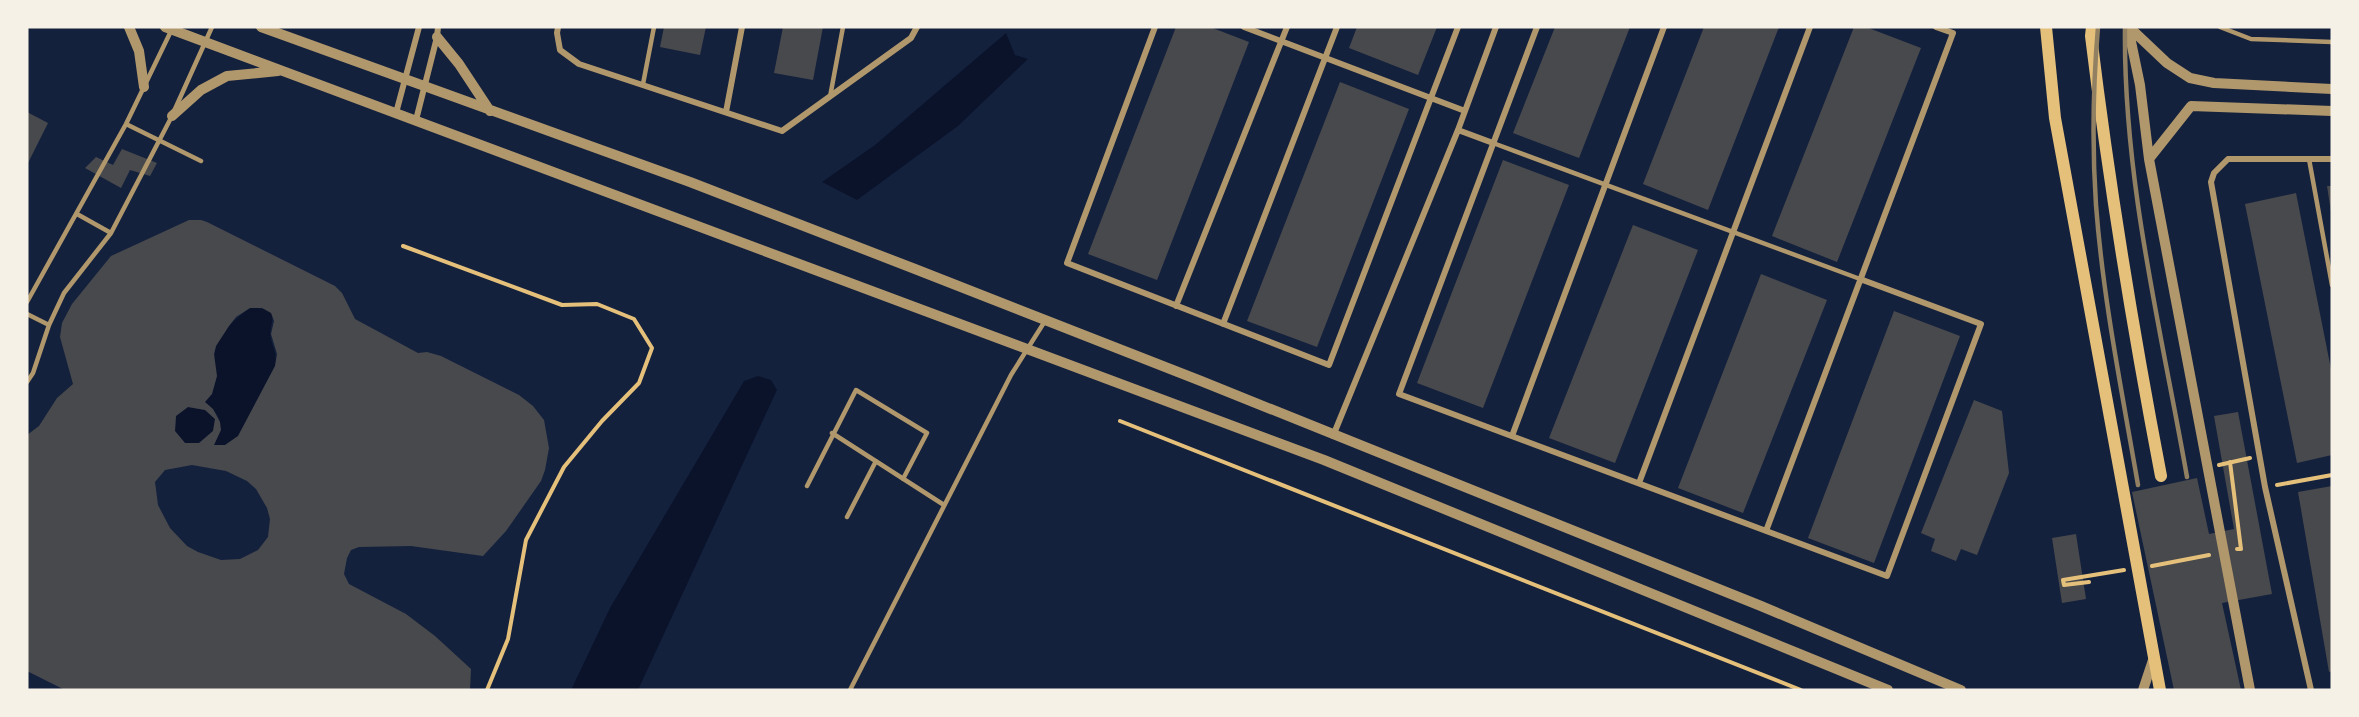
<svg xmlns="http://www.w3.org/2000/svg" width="2359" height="717" font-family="Roboto,sans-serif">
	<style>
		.water { fill: #0b132b }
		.building { fill: #48494c; fill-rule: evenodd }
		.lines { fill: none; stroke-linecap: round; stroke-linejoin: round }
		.path { stroke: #e5c07b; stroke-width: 4 }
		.service { stroke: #b1986c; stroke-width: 4.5 }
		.minor { stroke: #b1986c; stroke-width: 6 }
		.tertiary { stroke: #b1986c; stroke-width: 10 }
		.secondary { stroke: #e5c07b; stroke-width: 12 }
		.rail { stroke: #918062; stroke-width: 4.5 }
	</style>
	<rect width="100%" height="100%" fill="#14213d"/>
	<path class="water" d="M1006 33 1015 55 1028 59 958 126 857 200 822 182 875 145Z
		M250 308C286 307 267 323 271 339 274 351 277 352 275 366L238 436 225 445H214C223 425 223 417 205 402 224 376 211 376 215 352 217 334 236 318 250 308Z
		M758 376 771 380 777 390 638 690H571L610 608 744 381Z
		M188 407 205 410 215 419 213 431 199 443H185L175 431 176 416Z"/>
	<path class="building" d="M664 27H706L700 55 660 47Z
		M783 27H823L813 80 774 73Z
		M1176 27H1210L1249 42 1157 280 1088 254Z
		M1357 27H1437L1418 75 1349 48Z
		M1555 27H1630L1579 158 1513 133Z
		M1704 27H1779L1708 210 1643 184Z
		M1854 27H1866L1921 48 1837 262 1772 236Z
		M1340 82 1409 109 1317 347 1247 321Z
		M27 112 48 123 27 165Z
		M122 149 157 163 150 176 130 170 121 188 85 168 96 157 113 165Z
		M1503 160 1569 185 1483 408 1417 383Z
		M2327 186H2332V211L2331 212Z
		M2296 193 2332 374V455L2297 463 2245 204Z
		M189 220H201L207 222 335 286 342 293 355 319 418 353 427 352 441 356 519 395 533 406 544 420 549 448 545 470 541 481 506 531 483 556 411 546 359 547 351 550 347 558 344 574 349 584 406 614 435 636 471 669 470 690H65L27 671V435L39 426 57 398 73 384 60 337 62 323 72 304 111 256ZM250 308H262L271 313 274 321 271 334 277 354 275 366 238 436 225 445H214L221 430 220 422 213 409 205 402 212 394 217 376 214 354 216 346 229 326 236 317ZM188 407 205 410 215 419 213 431 199 443H185L175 431 176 416ZM192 465 226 471 247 481 256 489 267 508 270 519 268 537 258 550 240 559 221 560 198 552 187 546 170 528 158 505 155 482 165 470Z
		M1633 225 1698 250 1615 463 1549 438Z
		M1761 274 1827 300 1743 513 1678 488Z
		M1894 311 1960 336 1874 563 1808 538Z
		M1974 400 2002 411 2009 473 1977 555 1961 549 1956 561 1931 551 1935 539 1921 533Z
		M2238 412 2272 594 2222 603 2241 690H2174L2132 492 2197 478 2209 534 2234 529 2214 416Z
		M2332 486V671L2329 672 2298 492Z
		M2076 534 2086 599 2062 603 2052 538Z"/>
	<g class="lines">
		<path class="path" d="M403 246 562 305 597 304 634 319 652 348 639 383 602 421 564 467 526 540 508 639 487 690
			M1120 421 1801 690
			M2230 462 2241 549H2237
			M2219 465 2250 458
			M2277 485 2332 475
			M2152 566 2209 555
			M2089 582 2064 585 2063 580 2124 570"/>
		<path class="service" d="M2220 27 2251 39 2332 42
			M643 84 654 27
			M830 97 843 27
			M175 109 212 27
			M126 124 201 161
			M1493 143 1860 279
			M2309 159 2332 285
			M77 214 111 233
			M27 302 126 124 172 29
			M27 314 49 325 33 373 27 382
			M49 325 64 293 111 233 172 116
			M832 433 944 505
			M807 486 856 390 927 433 903 479
			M847 517 876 461
			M850 690 1011 375 1045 321"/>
		<path class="minor" d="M558 27 557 33 560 50 579 64 782 131 911 38 917 27
			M1155 27 1067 263 1329 365 1458 27
			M1244 27 1465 111
			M1537 27 1399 394 1887 576 1981 324 1860 279
			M726 112 742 27
			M396 113 419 27
			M416 120 437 37 438 27
			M1458 130 1493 143
			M1176 306 1287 27
			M1223 324 1337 27
			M1333 436 1458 130 1496 27
			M1512 436 1664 27
			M1639 483 1810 27
			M1766 531 1953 33 1936 27
			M2311 690 2265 487 2211 182 2214 173 2228 159H2332"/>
		<path class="tertiary" d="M129 27 139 51 144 87
			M165 27 1324 460 1888 690
			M261 27 690 182 915 269 1201 381 1761 606 1961 690
			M2128 27 2140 85 2149 159 2250 690
			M2129 27 2167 63 2190 78 2214 83 2332 89
			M437 37 459 64 490 111
			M172 116 201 90 227 76 278 71
			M2149 159 2191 106 2332 111
			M2143 690 2154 657"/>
		<path class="secondary" d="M2046 27 2055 118 2160 690
			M2092 27 2091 36C2109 184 2133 330 2161 476"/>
		<path class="rail" d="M2098 27C2093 86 2092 146 2096 205 2103 299 2122 392 2138 485
			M2125 27C2123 179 2161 329 2187 477"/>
	</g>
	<rect width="2359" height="717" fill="none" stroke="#f6f1e7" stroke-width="57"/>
</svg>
